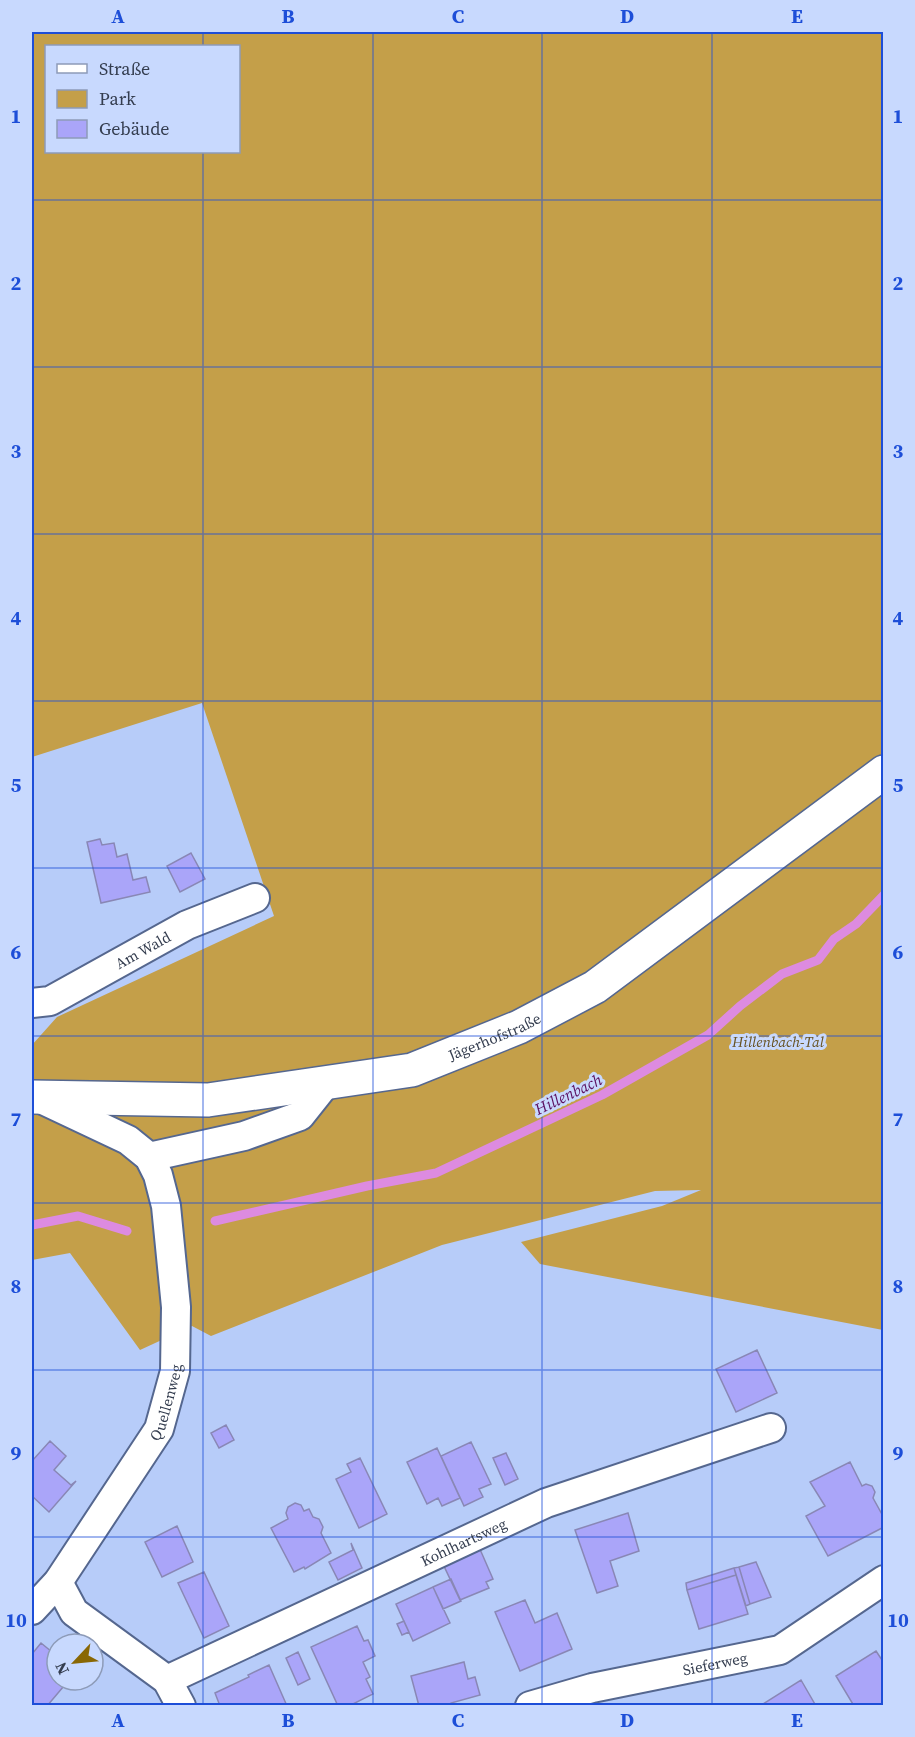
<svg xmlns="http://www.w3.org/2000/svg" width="915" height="1737" font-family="'Source Serif 4',serif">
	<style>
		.green { fill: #c49f49; fill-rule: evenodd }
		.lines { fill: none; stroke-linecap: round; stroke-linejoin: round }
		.stream { stroke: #dd8be0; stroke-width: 9 }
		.building { fill: #aaa5f9; stroke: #8987b5; stroke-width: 1.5 }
		.street-casing { stroke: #55678f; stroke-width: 32 }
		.secondary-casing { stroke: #55678f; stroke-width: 36 }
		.street { stroke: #fff; stroke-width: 28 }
		.secondary { stroke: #fff; stroke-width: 33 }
		.grid { fill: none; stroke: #1d4ed8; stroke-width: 1.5; stroke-opacity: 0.55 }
		.labels { text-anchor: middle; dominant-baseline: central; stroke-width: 6; stroke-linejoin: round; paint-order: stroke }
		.street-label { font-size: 15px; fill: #343d4f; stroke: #c8d9fe }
		.park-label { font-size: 15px; font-style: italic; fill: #675222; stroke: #c8d9fe }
		.water-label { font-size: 16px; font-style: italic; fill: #5a0e5e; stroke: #c8d9fe }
		.neatline { fill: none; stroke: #1d4ed8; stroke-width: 2 }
		.grid-label { font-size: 20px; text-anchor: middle; font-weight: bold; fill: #1d4ed8 }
	</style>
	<rect width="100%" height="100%" fill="#b7ccf9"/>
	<path class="green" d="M32 32H883V1330L540 1264 521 1242 662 1206 701 1190 655 1191 442 1245 211 1336 192 1326 140 1350 70 1253 32 1260V1045L57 1017 274 916 202 703 32 757ZM46 46H238V152H46Z"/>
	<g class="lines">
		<path class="stream" d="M215 1221 367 1186 436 1173 602 1095 708 1035 740 1006 782 974 818 960 834 939 856 924 884 895
			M32 1225 78 1216 127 1231"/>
	</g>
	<path class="building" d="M100 839 102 845 114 843 117 857 127 854 133 880 146 877 150 892 101 903 87 842Z
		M191 853 205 879 180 892 167 866Z
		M757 1350 777 1393 736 1412 716 1369Z
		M226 1425 234 1440 219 1448 211 1433Z
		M50 1441 66 1456 54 1470 71 1485 76 1481 49 1512 32 1496V1461Z
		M471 1442 491 1484 479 1489 483 1497 464 1506 441 1456Z
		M437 1448 460 1498 442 1506 438 1498 427 1504 407 1462Z
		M506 1453 518 1479 505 1485 493 1458Z
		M360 1458 387 1514 359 1528 336 1479 351 1472 347 1464Z
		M850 1462 862 1486 866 1484 872 1486 875 1492 873 1498 884 1518V1527L828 1556 806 1516 825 1506 810 1482Z
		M295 1503 301 1505 304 1511 309 1509 313 1517 319 1519 323 1527 321 1533 331 1553 305 1569 304 1567 294 1572 271 1528 288 1519 286 1513 288 1507Z
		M628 1513 639 1551 610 1561 618 1586 597 1593 575 1530Z
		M177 1526 193 1562 162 1577 145 1542Z
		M351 1543 362 1568 338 1580 329 1562 353 1550Z
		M479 1547 493 1579 486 1582 489 1588 460 1600 443 1564Z
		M756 1562 771 1597 750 1604 739 1567Z
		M739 1567 750 1604 746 1606 734 1568Z
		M734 1568 736 1575 687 1590 686 1583Z
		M204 1572 229 1626 204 1638 178 1583Z
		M736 1575 748 1614 699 1629 687 1590Z
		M451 1579 461 1601 443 1609 433 1587Z
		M433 1587 450 1623 413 1641 396 1604Z
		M525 1600 535 1623 557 1613 572 1649 520 1671 495 1612Z
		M404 1621 409 1632 402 1635 397 1624Z
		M357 1626 364 1641 368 1640 375 1656 363 1662 370 1677 366 1679 373 1694 349 1706H338L311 1647Z
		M41 1643 57 1656V1680H69L47 1706H32V1654Z
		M876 1651 884 1663V1706H854L836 1676Z
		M298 1652 310 1679 298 1685 286 1658Z
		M464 1662 468 1679 475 1677 480 1695 451 1703V1706H419L411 1676Z
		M269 1665 287 1706H220L215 1693 249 1677 248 1675Z
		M801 1680 816 1706H760Z"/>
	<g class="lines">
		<g class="street-casing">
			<g id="street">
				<path id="s1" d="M32 1003 50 1001 187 925 255 898"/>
				<path d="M149 1157 244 1136 300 1116 327 1082"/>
				<path d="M58 1582 74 1612 167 1680 181 1706"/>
				<path id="s2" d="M32 1610 58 1582 159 1429 175 1371 176 1307 166 1206 158 1175 149 1157 128 1140 39 1098"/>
				<path id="s3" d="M167 1680 546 1503 771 1428"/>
				<path id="s4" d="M530 1706 592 1688 780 1650 884 1580"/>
			</g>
		</g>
		<g class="secondary-casing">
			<g id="secondary">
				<path id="s5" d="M32 1097 208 1100 412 1070 519 1027 595 987 884 772"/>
			</g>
		</g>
		<use href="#street" class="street"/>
		<use href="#secondary" class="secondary"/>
	</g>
	<path class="grid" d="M203 32V46M373 32V1706M542 32V1706M712 32V1706M203 152V1706M32 200H884M32 367H884M32 534H884M32 701H884M32 868H884M32 1036H884M32 1203H884M32 1370H884M32 1537H884"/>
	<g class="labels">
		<g class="street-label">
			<text stroke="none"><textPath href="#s1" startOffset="124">Am Wald</textPath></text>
			<text stroke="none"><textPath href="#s5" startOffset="471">Jägerhofstraße</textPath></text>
			<text stroke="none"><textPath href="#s2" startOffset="249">Quellenweg</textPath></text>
			<text stroke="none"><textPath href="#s3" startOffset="327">Kohlhartsweg</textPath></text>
			<text stroke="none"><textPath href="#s4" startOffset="190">Sieferweg</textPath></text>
		</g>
		<g class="park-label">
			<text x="778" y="1041">Hillenbach-Tal</text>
		</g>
		<g class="water-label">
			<text transform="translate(568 1094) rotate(-26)">Hillenbach</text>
		</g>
	</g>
	<rect width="915" height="1737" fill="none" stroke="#c8d9fe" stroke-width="66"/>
	<rect x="45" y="45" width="195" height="108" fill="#c8d9fe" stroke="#8d9bb8" stroke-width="1.5"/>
	<rect x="57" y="64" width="30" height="9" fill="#ffffff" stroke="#8d9bb8" stroke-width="1.5"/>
	<text x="99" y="75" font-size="18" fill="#343d4f">Straße</text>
	<rect x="57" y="90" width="30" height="18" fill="#c49f49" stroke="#8d9bb8" stroke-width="1.5"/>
	<text x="99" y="105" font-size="18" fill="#343d4f">Park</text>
	<rect x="57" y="120" width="30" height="18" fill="#aaa5f9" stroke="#8d9bb8" stroke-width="1.5"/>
	<text x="99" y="135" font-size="18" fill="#343d4f">Gebäude</text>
	<g transform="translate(75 1662) rotate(244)"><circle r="28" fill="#c8d9fe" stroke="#8d9bb8" stroke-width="1.5"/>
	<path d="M0-4.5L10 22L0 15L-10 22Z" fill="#896704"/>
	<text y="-9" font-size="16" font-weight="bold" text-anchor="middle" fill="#343d4f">N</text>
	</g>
	<rect x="33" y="33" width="849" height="1671" class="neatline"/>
	<g class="grid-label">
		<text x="118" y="23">A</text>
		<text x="288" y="23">B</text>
		<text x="458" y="23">C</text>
		<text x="627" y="23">D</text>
		<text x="797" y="23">E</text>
		<text x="16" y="123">1</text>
		<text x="898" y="123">1</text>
		<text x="16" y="290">2</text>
		<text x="898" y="290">2</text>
		<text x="16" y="458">3</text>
		<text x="898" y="458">3</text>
		<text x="16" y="625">4</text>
		<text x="898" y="625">4</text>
		<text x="16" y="792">5</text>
		<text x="898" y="792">5</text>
		<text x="16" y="959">6</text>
		<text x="898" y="959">6</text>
		<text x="16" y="1126">7</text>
		<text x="898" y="1126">7</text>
		<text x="16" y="1293">8</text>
		<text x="898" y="1293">8</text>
		<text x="16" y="1460">9</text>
		<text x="898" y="1460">9</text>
		<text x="16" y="1627">10</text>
		<text x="898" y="1627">10</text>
		<text x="118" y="1727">A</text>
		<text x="288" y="1727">B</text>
		<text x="458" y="1727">C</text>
		<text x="627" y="1727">D</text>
		<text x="797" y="1727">E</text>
	</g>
</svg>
